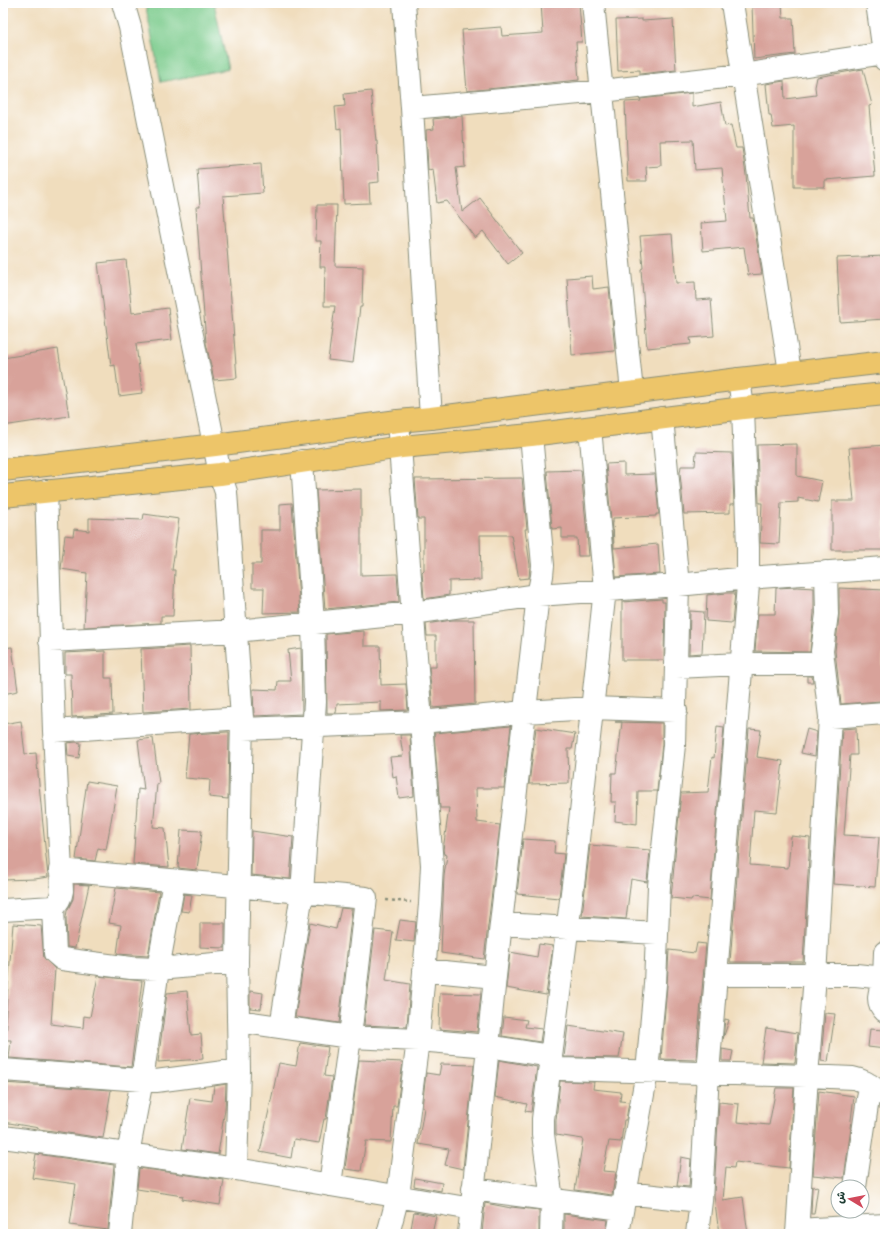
<svg xmlns="http://www.w3.org/2000/svg" width="888" height="1237" font-family="'Gochi Hand','Playpen Sans Arabic',sans-serif">
	<style>
		.green { fill: #7acb8b; stroke: #4c8460 }
		.building { fill: #d8a29a }
		.lines { fill: none; stroke-linecap: round; stroke-linejoin: round }
		.minor-casing { stroke: #888d78; stroke-width: 24 }
		.major-casing { stroke: #888d78; stroke-width: 24 }
		.path { stroke: #888d78; stroke-width: 2.5; stroke-dasharray: 3 3; stroke-linecap: butt }
		.minor { stroke: #fff; stroke-width: 22 }
		.major { stroke: #edc569; stroke-width: 22 }
	</style>
	<rect width="100%" height="100%" fill="#fff"/>
	<filter id="ink" filterUnits="userSpaceOnUse"><feTurbulence type="fractalNoise" baseFrequency=".025" numOctaves="2"/><feDisplacementMap in="SourceGraphic" scale="8" xChannelSelector="R" yChannelSelector="G"/><feConvolveMatrix kernelMatrix="1 2 1 2 8 2 1 2 1" color-interpolation-filters="sRGB"/></filter>
	<filter id="wash" filterUnits="userSpaceOnUse"><feTurbulence type="fractalNoise" baseFrequency=".012" numOctaves="4" result="noise"/><feDisplacementMap in="SourceGraphic" scale="16" xChannelSelector="R" yChannelSelector="G"/><feGaussianBlur stdDeviation="0.9" result="paint"/><feColorMatrix in="noise" values="0 0 0 0 0 0 0 0 0 0 0 0 0 0 0 0 0 1.4 0 .05"/><feComposite in="paint" operator="in"/></filter>
	<g filter="url(#wash)">
		<rect width="100%" height="100%" fill="#f0ddbd"/>
		<path class="green" d="M145 3H214L228 69 161 82Z"/>
		<g id="blocks">
			<path class="building" d="M541 3H579L582 42H576L579 80 467 91 462 30 501 27 502 36 543 33Z
				M782 3 783 18H793L795 54 754 59 752 5Z
				M642 19V21L673 19 676 70 640 74V70L618 71 616 20Z
				M863 69 872 105 869 106 875 176 825 180V187H794V126L773 128 771 115H769L766 84 784 81 785 99 816 95 815 87 817 77Z
				M371 91 376 141H377L379 182 369 183 370 203 344 204 341 128 337 129 335 107 345 106 344 94Z
				M692 93V107L721 102 725 126 731 125 736 148H742L746 175 750 218H753L762 274 748 275 744 247 703 251 701 223 727 221 722 168 695 170 693 140 660 141 661 166 646 167 647 181H628L625 102 641 101 640 99Z
				M462 116 465 167 456 168 462 212 480 198 522 253 508 264 483 231 475 238 447 201 437 203 433 169 428 170 426 130 434 129 433 119Z
				M261 164 263 193 223 196 237 378 214 380 206 343 196 207H200L197 169Z
				M317 205H337L335 266 363 267 362 307H360L353 363 328 360 335 306H324L325 267H320L321 241H316Z
				M672 234 676 283 695 282 696 300 711 299 714 336 690 338 691 344 647 348 641 269 643 268 640 236Z
				M885 256V319L840 322 837 258Z
				M126 260 132 313 168 308 172 340 136 344 142 393 119 396 115 365 111 366 98 263Z
				M592 276 593 289 609 287 615 351 572 355 567 278Z
				M58 349 69 416 3 426V358Z
				M797 444V476L822 481 818 502 798 498V502L781 503 779 544 760 543 762 503H759L757 445Z
				M885 445V550H832V501H854L849 448Z
				M696 452 732 453 734 504H730V513L684 514 680 473 681 466H695Z
				M624 463V475L655 474 659 514H656V516L613 518 614 548 658 544 660 574 616 577 606 464Z
				M581 470 589 556H578L577 538H562V528L552 529 547 471Z
				M522 478 527 529H525L530 565 529 578 519 579 511 535H480L481 580 449 581V595L424 599 422 572 424 570V519H418L415 479Z
				M361 489V575L397 574 399 602 325 609 316 490Z
				M292 503 300 612 263 613 264 588H252V564H261V530H280V504Z
				M144 514 179 519 172 570H175L173 616H161V623L84 627 87 573 61 569 65 535 73 536 74 529 89 531V518L143 520Z
				M797 587 814 588V613L810 652 755 651 758 614H775L776 588Z
				M839 588 885 590V654L883 655 881 701 841 704 835 651 839 616Z
				M727 593H735L732 623 706 621 707 595Z
				M662 599V602H665L664 660H622V602Z
				M690 611 704 612 702 653 689 654Z
				M452 620H474L475 704 433 708 429 667H436V636H427L426 624Z
				M364 631V646H380L381 685 406 684 408 710 381 711V702L337 704 336 713H327L326 634Z
				M190 646 191 709 143 712 141 649Z
				M12 647 18 691 3 694V648Z
				M301 648 302 714 254 716 253 689 277 690 278 681H291L288 650Z
				M105 651V678H112L113 714 72 717 71 674H65V653Z
				M807 676H812L813 682H807Z
				M21 721 25 754 36 753 48 877 35 879 3 880V840H6L3 813V724Z
				M615 722 662 723V744L657 791H638L637 824 615 821 616 802H611L612 773H616L622 722Z
				M511 726 504 788H476L477 822 500 825 484 959 441 953 444 876 447 855 444 854 443 850 449 808H440L434 733Z
				M717 726 724 727 710 900 692 898 691 900 671 898 681 793 708 792 712 757 714 758Z
				M536 728 575 734 572 749H568L569 783 529 784Z
				M856 728 857 755H850L844 835 879 837 875 887 833 884 842 729Z
				M749 729 761 730 757 757 783 761 777 812 754 810 750 865 788 868 791 836 810 838 803 962H730Z
				M807 729 817 732 815 756 801 753Z
				M227 732H229L228 799 209 797 210 780 185 778 189 734Z
				M400 735H410L414 796 399 798 396 776 393 777 390 757 403 756Z
				M153 738 159 783 157 784 153 827 165 828 169 867 133 864 138 789 144 790 138 740Z
				M76 742 81 743 79 758 68 756 67 743Z
				M87 781 117 786 106 850 98 848 95 861 76 859Z
				M181 830 202 831 197 870 178 868Z
				M252 831 293 837 290 879 251 875Z
				M523 839 555 841 554 853 564 854 559 898 517 894Z
				M590 845 650 850 647 882 631 879 626 919 582 916Z
				M74 884 89 885 75 948 67 947 66 917 67 911 73 899Z
				M116 888 159 892 148 956 117 954 121 925 109 923Z
				M184 894 192 895 189 912 181 911Z
				M341 908 352 909 339 1023 295 1017 310 923 336 929Z
				M400 920 416 922 414 942 396 940Z
				M200 923H225V948L200 947Z
				M13 924 41 926 44 958 55 969 51 1024 83 1028 84 1016 90 1017 98 976 142 981 131 1067 9 1058 11 1040H6L7 1023H5Z
				M375 930 393 932 386 980 410 984 407 1027 364 1025Z
				M697 943 706 944 696 1060 661 1059 667 985 669 950 695 953Z
				M539 944 553 946 546 995 506 988 510 952 537 957Z
				M187 991 191 1035 201 1034 203 1059 158 1062 167 993Z
				M250 991 263 993 261 1009 250 1008Z
				M440 993 481 994 477 1032 439 1029Z
				M825 1013 835 1014 828 1062 821 1061Z
				M504 1017 527 1020 525 1027 542 1029 540 1042 502 1036Z
				M725 1019 729 1020 723 1039Z
				M568 1026 623 1034 619 1058 564 1057Z
				M766 1028 798 1033 795 1063 761 1062Z
				M870 1029 885 1030V1049L868 1047Z
				M300 1043 328 1047 324 1076 332 1077 326 1119H324L319 1143 294 1139 291 1158 260 1152 279 1063 296 1066Z
				M722 1049 733 1051 731 1061H722Z
				M359 1060 403 1062 397 1106H393L391 1142 366 1141 361 1171 345 1169Z
				M499 1060 537 1067 531 1112 525 1111 527 1104 495 1097Z
				M441 1064 474 1065 463 1169 445 1165 449 1149 418 1144 424 1108 422 1107 426 1073 439 1075Z
				M560 1081 594 1082 593 1089 621 1092 620 1101 629 1102 626 1120H624L621 1142 609 1141 603 1171 616 1172 612 1195 575 1190 583 1139 556 1135V1120Z
				M3 1083 111 1090 103 1138 39 1129V1128L3 1122Z
				M226 1084 225 1109 218 1154 182 1149 190 1098 212 1101 214 1086Z
				M776 1088H794L789 1168 735 1162 734 1168 726 1167 723 1200 743 1197 748 1234H719L714 1195 719 1102 739 1104 737 1122 769 1125Z
				M819 1091 854 1096 850 1128H851L844 1178 813 1175Z
				M36 1154 114 1165 108 1230 70 1225 76 1184 32 1178Z
				M681 1157 691 1159 689 1187 677 1186Z
				M139 1168 224 1180 220 1205 182 1199 183 1196 137 1189Z
				M415 1178 442 1183 441 1191 414 1186Z
				M818 1186 814 1214H811L812 1187Z
				M485 1203 511 1208V1207L539 1210V1234H482Z
				M414 1212 436 1216 432 1234H410Z
				M564 1214 608 1220 606 1234H564Z"/>
		</g>
	</g>
	<g filter="url(#ink)">
		<use href="#blocks" fill-opacity="0" stroke="#888d78" stroke-width="1"/>
		<g class="lines">
			<g class="minor-casing">
				<path id="minor" d="M123 3 130 27 220 474 226 492 242 718 237 962 239 1070 236 1169 472 1209
					M404 3 412 108 431 418
					M593 3 632 392
					M732 3 790 372
					M877 3 885 60
					M412 108 602 91 742 75 885 53
					M50 641 236 631 413 613 538 595 678 585 748 578 885 568
					M676 667 741 664H823
					M830 717 885 713
					M242 729 421 722 525 712 592 708 676 711
					M54 731 242 718
					M60 870 366 898 350 1037 330 1185
					M53 907 55 953 62 959 131 968 158 969 237 962
					M3 910 53 907C59 902 61 898 62 891L54 731 46 491
					M501 924 657 933
					M424 970 495 977
					M716 975H856L884 978C881 990 874 1001 885 1011
					M884 978 885 952
					M238 1021 350 1037 418 1040 488 1046 544 1055C549 1062 552 1067 561 1069L807 1076 853 1078C866 1080 874 1089 885 1095
					M281 1027 302 893 315 702 313 623 302 461
					M3 1070 156 1081 239 1070
					M3 1137 236 1169
					M855 1187 870 1085
					M473 1189 622 1209
					M625 1193 701 1201
					M797 1230 885 1225
					M120 1234 128 1154 142 1080 158 969 174 881
					M388 1234 398 1196 418 1040 430 904 432 865 398 421
					M469 1234 495 977 538 595 542 576 543 565 531 435
					M551 1234 552 1200 543 1134V1119L574 877 605 589 590 428
					M618 1234 647 1072 655 984 659 886 674 745 678 585 662 418
					M697 1234 701 1201 708 1073 748 585V548L743 408 739 379
					M797 1234 807 1076 815 976 830 717 822 651 827 614 826 572"/>
			</g>
			<g class="major-casing">
				<path id="major" d="M3 470 215 445 398 421 431 418 739 379 885 362
					M3 496 220 474 401 447 531 435 743 408 885 394"/>
			</g>
			<path class="path" d="M386 900 411 902"/>
			<use href="#minor" class="minor"/>
			<use href="#major" class="major"/>
		</g>
	</g>
	<rect width="888" height="1237" fill="none" stroke="#fff" stroke-width="16"/>
	<g transform="translate(850 1199) rotate(280)"><circle r="19" fill="#ffffff" stroke="#a5b1ae"/>
	<path d="M0-3L7 15L0 10L-7 15Z" fill="#d1495b"/>
	<text y="-6" font-size="11" font-weight="bold" text-anchor="middle" fill="#1f3d34">ش</text>
	</g>
</svg>
